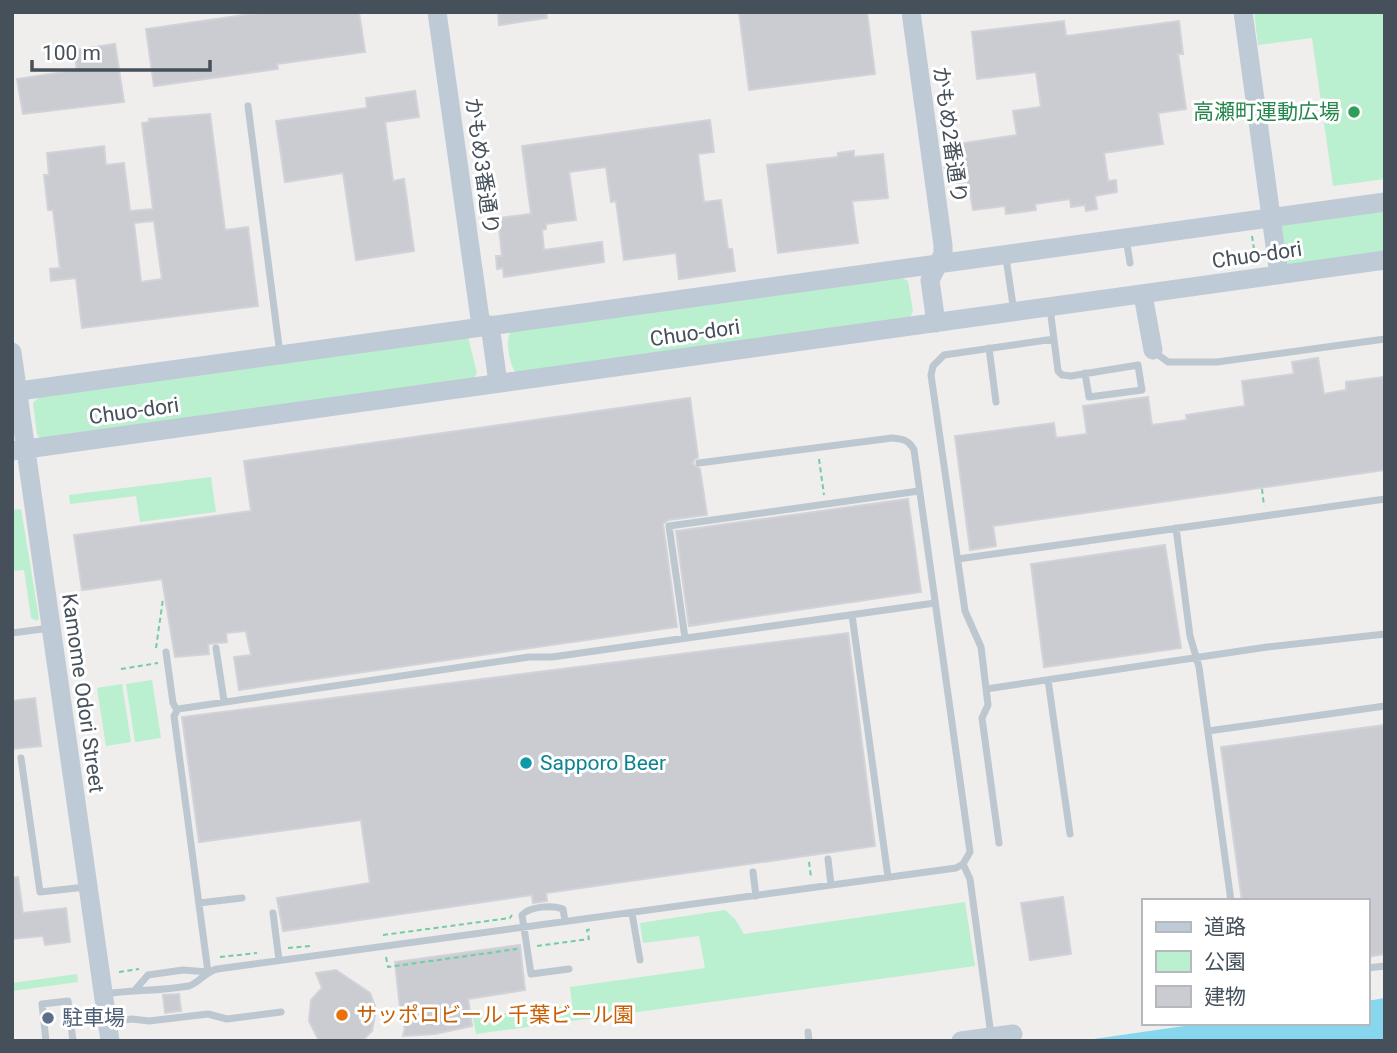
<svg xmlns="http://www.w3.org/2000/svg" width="1397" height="1053" font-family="Roboto,'Noto Sans JP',sans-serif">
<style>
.green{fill:#baefcf}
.water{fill:#86d6ed}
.building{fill:#caccd2;stroke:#d1d3d9;stroke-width:2;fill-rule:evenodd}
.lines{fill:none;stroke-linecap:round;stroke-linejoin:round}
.path{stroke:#72cda1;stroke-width:2;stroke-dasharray:5 3.5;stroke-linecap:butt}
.lane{stroke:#bdc7d0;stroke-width:7}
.secondary{stroke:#bfcad7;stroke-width:19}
.leisure-dot{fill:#2e9e5b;stroke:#fff;stroke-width:2.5}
.culture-dot{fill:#0f9aa8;stroke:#fff;stroke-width:2.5}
.food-dot{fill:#e8710a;stroke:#fff;stroke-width:2.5}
.service-dot{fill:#5c6f8a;stroke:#fff;stroke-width:2.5}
.labels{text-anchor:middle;stroke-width:6;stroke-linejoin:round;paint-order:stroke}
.leisure-label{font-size:21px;fill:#27864d;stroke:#fff;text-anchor:end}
.street-label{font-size:21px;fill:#45505b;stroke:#fff}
.culture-label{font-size:21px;fill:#0d838f;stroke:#fff;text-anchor:start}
.food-label{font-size:21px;fill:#c56008;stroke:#fff;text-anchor:start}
.service-label{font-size:21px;fill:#4e5e75;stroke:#fff;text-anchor:start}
</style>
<rect width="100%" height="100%" fill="#f0eded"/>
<path class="green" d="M1254,12h131v167l-52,7 -21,-148 -54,7z
M1385,209v44l-99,12 -5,-39 3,-2z
M902,278l6,3 5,30 -3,6 -394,56c-7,-9 -11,-33 -5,-43z
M468,337l9,36 -3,5 -434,60 -3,-4 -4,-31 6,-6z
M211,477l5,35 -76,10 -4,-26 -66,8 -1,-9z
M21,509l18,109 -2,3 -6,-3 -7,-48 -12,1v-61z
M152,680l9,58 -26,4 -9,-58z
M122,684l9,58 -25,4 -9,-58z
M965,902l10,64 -499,68 -3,-17 99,-12 -2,-18 135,-19 -6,-32 -56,7 -3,-20 85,-13 10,9 9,15z
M77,974l1,8 -66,9v-8z"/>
<path class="water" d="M1385,998v43h-305l125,-18h162v-22z"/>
<path class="building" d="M265,12h94l6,40 -88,12 1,5 -124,17 -8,-57z
M498,12h48l1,6 -48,7z
M739,12h128l8,62 -126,16z
M1064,21l2,15 113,-15 4,33h-5l8,55 -28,4 5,31 -59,9 4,28 8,-1 1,12 -22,4 2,13 -11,2 -1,-6 -14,2 -1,-8 -35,5 1,6 -30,4 -1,-8 -32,4 -4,-24 -11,2 -2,-12 -10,1 -2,-13 9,-1 -2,-18 66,-10 -4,-24 28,-4 -5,-35 -59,7 -5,-47z
M115,44l9,58 -101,12 -6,-35 60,-9 -3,-20z
M415,91l4,26 -34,5 8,59 11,-2 10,72 -58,9 -13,-87 -58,9 -9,-61 91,-13 -1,-10z
M210,114l15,116 23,-3 10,79 -176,22 -6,-50 -25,3 -1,-12 10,-1 -7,-58h-5l-4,-35h5l-2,-22 57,-7 2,19 18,-2 6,48 23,-2 -11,-86 7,-1v-3zM154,221l8,58 -21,3 -7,-59z
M710,120l4,32 -16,2 6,48 17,-2 7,49h4l3,22 -56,8 -3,-26 -52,7 -8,-59 -5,1 -5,-35 -37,5 7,48 -30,4v5l-4,1 2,20 58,-8 2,20 -100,15 -1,-9 -6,1 -1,-13h6l-4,-38 33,-4 -9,-68z
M854,151v6l29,-3 5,44 -36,3 6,42 -80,10 -11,-88 71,-8v-4z
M1318,358l6,36 22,-4v-8l39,-5v93l-392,56 3,20 -26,4 -15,-114 99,-13 2,15 31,-4 -4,-28 65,-9 4,28 35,-5 -1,-5 59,-9 -3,-25 52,-7 -2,-12z
M690,398l8,59 -4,3 -1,4 7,5 7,46 -39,5 -5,4 14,103 -438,63 -5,-33 17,-2 -5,-24 -20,2 1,9 -19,2 1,10 -34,3 -13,-78 -80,11 -8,-55 177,-24 -7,-50z
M908,499l13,93 -232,34 -13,-95z
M1165,545l16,103 -137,19 -13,-103z
M848,633l27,213 -329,47 1,8 -14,2 -1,-8 -249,36 -6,-33 93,-15 -9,-63 -162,22 -17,-125z
M35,698l6,48 -29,3v-48z
M1385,725v229l-18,3v-56h-125l-21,-154z
M18,877l5,36 43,-5 4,34 -25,3 -2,-9 -31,3v-61z
M1063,897l8,57 -41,6 -9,-57z
M520,945l5,45 -57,9 4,27 -37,8 -32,2 2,-8 -4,-10 -6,-56z
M336,970l34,23 6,16 -4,22 -10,10h-43l-10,-20 2,-21 11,-12 -6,-15z
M179,994l2,17 -16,2 -2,-18z"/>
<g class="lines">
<path class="path" d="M1252,236l4,26
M819,459l5,36
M1262,489l2,17
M156,648l7,-49
M121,669l37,-6
M809,862l2,15
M383,935l127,-17 2,-3
M537,946l52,-7 -2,-9 5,-1
M288,948l22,-2
M220,957l37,-4
M386,957l2,10 129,-18
M119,972l20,-3"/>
<path class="lane" d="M248,106l32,248
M1126,238l4,25
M1006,258l8,54
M1050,308l8,63 4,4 9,1 67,-11 4,25 -53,7 -4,-24
M989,348l7,54
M1153,351l15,11h49l168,-23
M1176,528l14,108 9,31 32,234
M958,559l427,-60
M852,615l36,262
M12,633l38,-5
M685,638l-16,-112 250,-35
M216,648l8,53
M166,652l7,51 4,7
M1048,680l22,154
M986,689l281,-42 118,-13
M1208,731l177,-25
M21,758l19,134 46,-5
M999,843l-17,-125 6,-13 -7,-58 -16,-36 -34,-236 2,-9 11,-11 110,-16
M828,859l3,26
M963,864l7,15 21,156
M753,872l3,24
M199,903l43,-5
M273,913l6,47
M632,913l8,47
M565,921l-2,-12c-10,-4 -33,-3 -41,6l9,59 38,-5
M1367,968l18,-2
M135,990l13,-15 35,-5 25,2 -34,-256 4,-7 351,-52h23l383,-54
M104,994c29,-4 56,-3 85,-8 11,-4 16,-14 28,-17l739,-101 7,-4 7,-12 -56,-402c-5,-10 -11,-11 -22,-12l-193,25
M108,1022l24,-3 17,2 59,-7 19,5 54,-7
M808,1032l1,9
M46,1041l-4,-37 26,-3 5,40"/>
<path class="secondary" d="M437,12l44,314
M911,12l32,233v9l-13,26 6,43
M1243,12l36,263
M1143,295l10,55
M490,325l8,58
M12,352l98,689
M12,392l1373,-190
M12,451l1373,-191
M961,1041l52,-7"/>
</g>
<circle class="leisure-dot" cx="1354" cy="112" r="7"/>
<circle class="culture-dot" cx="526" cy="763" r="7"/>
<circle class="food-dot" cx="342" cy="1015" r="7"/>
<circle class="service-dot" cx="48" cy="1018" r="7"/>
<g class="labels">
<g class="leisure-label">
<text x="1340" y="119">高瀬町運動広場</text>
</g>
<g class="street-label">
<text transform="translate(950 135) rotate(82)" y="7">かもめ2番通り</text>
<text transform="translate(482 166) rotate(82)" y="7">かもめ3番通り</text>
<text transform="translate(1257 255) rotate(-8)" y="7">Chuo-dori</text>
<text transform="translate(695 333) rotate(-8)" y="7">Chuo-dori</text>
<text transform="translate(134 411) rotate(-8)" y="7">Chuo-dori</text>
<text transform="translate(83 693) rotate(82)" y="7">Kamome Odori Street</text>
</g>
<g class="culture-label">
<text x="540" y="770">Sapporo Beer</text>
</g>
<g class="food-label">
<text x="356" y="1022">サッポロビール 千葉ビール園</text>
</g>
<g class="service-label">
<text x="62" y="1025">駐車場</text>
</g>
</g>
<rect width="1397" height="1053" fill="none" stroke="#45505b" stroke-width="28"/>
<rect x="1142" y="899" width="228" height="126" fill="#ffffff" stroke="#b5b9bd" stroke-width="2"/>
<rect x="1156" y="922" width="35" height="10" fill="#bfcad7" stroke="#b5b9bd" stroke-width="2"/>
<text x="1204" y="934" font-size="21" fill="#45505b">道路</text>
<rect x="1156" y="951" width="35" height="21" fill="#baefcf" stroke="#b5b9bd" stroke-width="2"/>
<text x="1204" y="969" font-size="21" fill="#45505b">公園</text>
<rect x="1156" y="986" width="35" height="21" fill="#caccd2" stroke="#b5b9bd" stroke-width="2"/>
<text x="1204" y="1004" font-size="21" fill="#45505b">建物</text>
<path d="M32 60v10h178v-10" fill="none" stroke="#45505b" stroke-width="3.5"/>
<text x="42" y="60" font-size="21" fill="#45505b" stroke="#ffffff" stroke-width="5" paint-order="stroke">100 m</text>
</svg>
